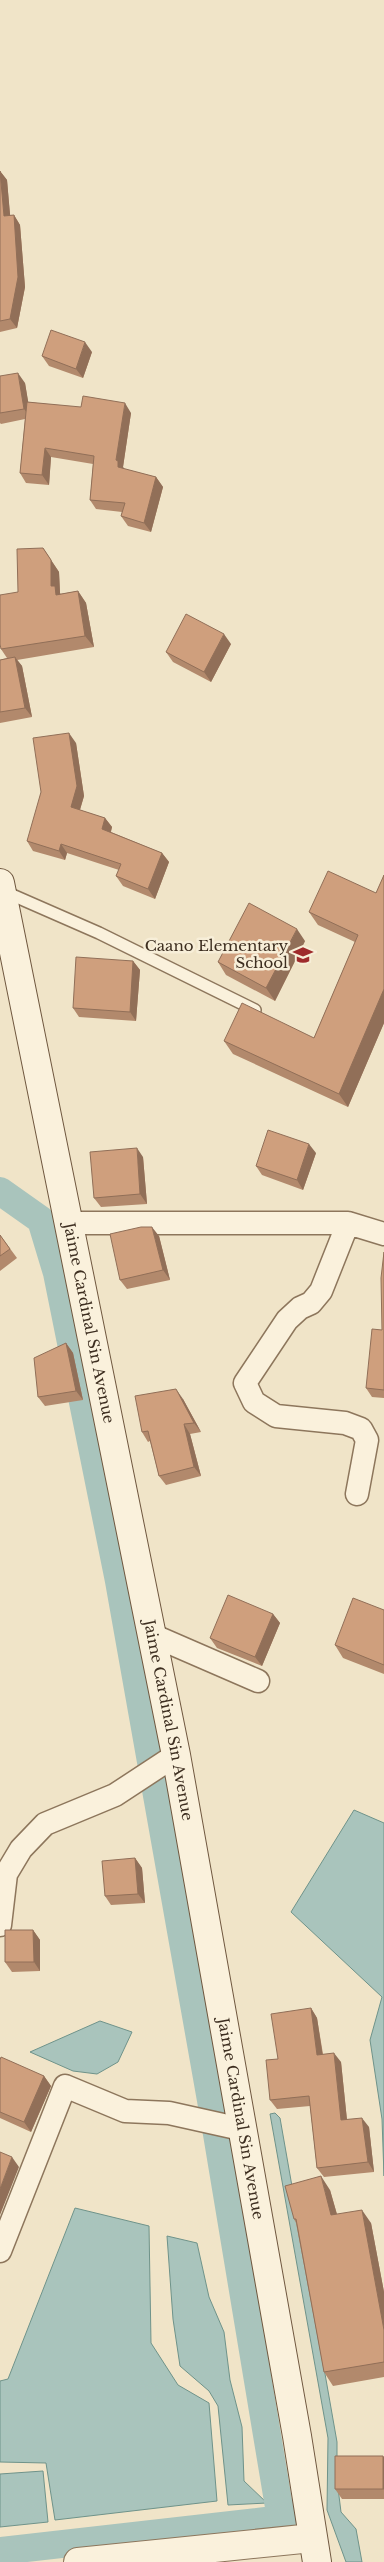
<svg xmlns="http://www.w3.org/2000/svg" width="384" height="2562" font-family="'Libre Baskerville',serif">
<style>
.water{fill:#a9c4bc;stroke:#6f938a}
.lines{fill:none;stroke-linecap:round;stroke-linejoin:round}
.canal{stroke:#a9c4bc;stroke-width:28}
.service-casing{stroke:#8d765c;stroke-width:14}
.minor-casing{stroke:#8d765c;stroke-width:25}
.tertiary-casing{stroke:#8d765c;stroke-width:30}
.secondary-casing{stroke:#6f573f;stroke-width:30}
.service{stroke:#faf1dc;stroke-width:11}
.minor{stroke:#faf1dc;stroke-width:22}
.tertiary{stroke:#faf1dc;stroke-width:28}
.secondary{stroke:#faf1dc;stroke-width:28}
.wall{fill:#b2896c}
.shaded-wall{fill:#916f58}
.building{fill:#cf9f7d;stroke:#916f58}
.labels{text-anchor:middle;stroke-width:5;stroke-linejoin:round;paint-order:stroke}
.poi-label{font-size:15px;fill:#3d2e20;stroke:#f7eed8;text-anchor:end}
.street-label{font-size:15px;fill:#3d2e20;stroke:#f7eed8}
</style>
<rect width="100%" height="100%" fill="#f0e4c8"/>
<path class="water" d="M354,1810l30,13v353l-2,-57 -12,-79 12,-43 -91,-85z
M100,2021l32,11 -14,30 -21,12 -24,-3 -43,-19z
M275,2113l5,5 57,324v38l4,32 15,17 6,33h-16l-19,-52 1,-72 -58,-324z
M75,2208l74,18 2,117 27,42 31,18 8,98 -162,19 -9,-57 -46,-1v-81l8,-2z
M167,2236l30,7 12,54 15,35 6,48 12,47 2,54 23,22 -39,2 -10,-99 -9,-15 -29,-25 -7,-47z
M43,2471l5,51 -48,5v-53z"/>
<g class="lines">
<path class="canal" d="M0,1191l41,29 16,53 62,308 98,553 63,379
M0,2551l274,-31 6,-7 10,-1"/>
<defs>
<path id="service" d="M3,891l96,42 156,77"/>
<path id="minor" d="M69,1223h279l36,11
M348,1223l-27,68 -10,12 -11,5 -13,12 -42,63 9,19 22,14 69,7 16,6 6,11 -10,54
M152,1635l106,46
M0,1925l6,-51 15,-25 24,-25 70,-29 61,-40
M0,2251l65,-165 60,25 44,2 72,16"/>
<path id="tertiary" d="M78,2562l234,-24"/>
<g id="secondary">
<path id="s1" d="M0,883l176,872 121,681 20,126"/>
</g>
</defs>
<use href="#service" class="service-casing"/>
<use href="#minor" class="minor-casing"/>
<use href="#tertiary" class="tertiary-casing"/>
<use href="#secondary" class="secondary-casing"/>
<use href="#service" class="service"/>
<use href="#minor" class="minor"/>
<use href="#tertiary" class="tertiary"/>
<use href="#secondary" class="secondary"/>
</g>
<path class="wall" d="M0,171l7,9 3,36 4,-1 6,10 5,62 -8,41 -17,4z
M92,352l-9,26 -34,-12 -7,-10z
M0,376l25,7 3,19 103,11 -8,54 1,2 32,8 7,10 -12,45 -23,-6 -7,-10 1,-4 -26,-3 -6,-9 3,-36 -42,-7 -2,28 -23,-2 -6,-10 5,-54 -24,5 -1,-1z
M43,548l16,24 1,21v1l18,-3 8,12 8,44 -77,13 5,6 10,51 -32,6v-63l7,-2 -6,-9 17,-57z
M231,644l-20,38 -38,-20 -7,-10z
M76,743l8,53 -4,14 25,8 7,9 -1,5 51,21 7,9 -14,37 -32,-13 -7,-10 3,-6 -52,-17 -2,7 -32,-9 -6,-10z
M384,875v148l-36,84 -115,-53 -9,-13 90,-3 41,-96 -37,-17 -9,-13 67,-19z
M305,941l-30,60 -49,-26 -8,-13z
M133,961l7,9 -4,51 -57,-4 -6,-9z
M316,1153l-13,37 -41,-15 -6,-9z
M143,1157l4,47 -46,3 -7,-9z
M0,1235l17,23 -17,13z
M159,1236l11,44 -43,9 -7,-9z
M384,1252v146l-12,-1 -6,-9 16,-58z
M66,1343l7,10 10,47 -38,6 -7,-9z
M183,1399l18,33 -11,2 11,42 -35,9 -7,-9 -9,-35 -2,1 -6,-10z
M384,1610v64l-41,-16 -8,-13z
M273,1614l7,9 -18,43 -45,-18 -7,-10z
M135,1858l7,10 3,35 -34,2 -6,-9z
M33,1930l7,10v31l-28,1 -7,-10z
M311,2008l6,10 6,36 18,8 6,58 22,7 5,45 -50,5 -7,-9 -7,-62 -33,3 -7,-9 8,-41z
M0,2060l44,16 7,10 -20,46 -31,-14z
M330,2190l7,24 34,9 13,69v85l-51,9 -9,-14 -28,-149 -2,-4z
M384,2457v42h-42l-7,-10z"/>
<path class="shaded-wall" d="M0,171l7,9 4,45 -7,-9z
M14,215l6,10 5,62 -8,41 -7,-9z
M85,342l7,10 -9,26 -7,-9z
M18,373l7,10 6,35 -7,-9z
M125,403l6,10 -8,54 2,3 -7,-3 -2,-7z
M45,448l6,9 -2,28 -7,-10z
M156,477l7,10 -12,45 -7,-9z
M43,548l16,24 1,21 3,5 -7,-3 -5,-9z
M78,591l8,12 8,44 -9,-11z
M224,634l7,10 -20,38 -7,-10z
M15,657l7,9 10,51 -7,-9z
M69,733l7,10 8,53 -6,20 -7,-9z
M105,818l7,9 -3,11 -7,-9z
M61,844l6,9 -2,7 -6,-9z
M162,853l7,9 -14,37 -7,-10z
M297,929l8,12 -30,60 -9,-13z
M133,961l7,9 -4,51 -6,-9z
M384,989v34l-36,84 -9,-13z
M309,1144l7,9 -13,37 -6,-10z
M137,1148l6,9 4,47 -7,-10z
M152,1227l7,9 11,44 -7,-10z
M66,1343l7,10 10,47 -7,-9z
M176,1389l7,10 18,33 -7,-9z
M184,1424l6,10 11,42 -7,-9z
M273,1614l7,9 -18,43 -7,-9z
M135,1858l7,10 3,35 -7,-9z
M33,1930l7,10v31l-6,-9z
M311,2008l6,10 7,46 -7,-9z
M334,2053l7,9 7,68 -7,-10z
M44,2076l7,10 -20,46 -7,-10z
M362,2118l7,9 5,45 -6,-10z
M12,2157l7,10 -19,48v-26z
M321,2176l9,14 11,39 -10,-14z
M362,2210l9,13 13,69v38z
M383,2456l1,1v33l-1,-1z"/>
<path class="building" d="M0,171l4,45 10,-1 4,62 -8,42 -10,2z
M51,330l34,12 -9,27 -34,-13z
M18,373l6,36 -24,4v-37z
M83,396l42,7 -9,57 2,1v6l38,10 -12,46 -23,-7 4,-13 -35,-3 4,-44 -49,-8 -3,27 -22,-2 7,-71 54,5z
M43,548l8,12v26h4l1,9 22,-4 7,45 -84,13 -1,-5v-49l18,-3 -1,-43z
M186,614l38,20 -20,38 -38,-20z
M15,657l10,51 -25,4v-52z
M69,733l8,53 -6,21 34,11 -3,11 60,24 -14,36 -32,-13 5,-12 -60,-20 -2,7 -32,-10 14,-49 -8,-54z
M328,871l48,22 8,-18v114l-45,105 -115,-53 18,-38 72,35 44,-103 -49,-23z
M249,903l48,26 -31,59 -48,-26z
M76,957l57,4 -3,51 -57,-4z
M268,1130l41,14 -12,36 -41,-14z
M137,1148l3,46 -46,4 -4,-46z
M141,1227h11l11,43 -43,10 -10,-46z
M0,1235l10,14 -10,7z
M384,1252v138l-18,-2 6,-59 10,1 -1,-52z
M66,1343l10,48 -38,6 -4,-39z
M176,1389l18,34 -10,1 10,43 -35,9 -11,-45 -6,1 -7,-36z
M228,1595l45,19 -18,43 -45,-19z
M353,1598l31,12v55l-49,-20z
M135,1858l3,36 -33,2 -3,-35z
M5,1930h28l1,32h-29z
M311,2008l6,47 17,-2 7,67 21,-2 6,44 -51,6 -8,-72 -39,4 -4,-40 12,-1 -7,-45z
M1,2057l43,19 -20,46 -24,-10v-52z
M0,2152l12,5 -12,32z
M321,2176l10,39 31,-5 22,120v32l-60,10 -28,-153h-2l-9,-33z
M335,2456h48v33h-48z"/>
<defs>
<symbol id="school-bare" viewBox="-9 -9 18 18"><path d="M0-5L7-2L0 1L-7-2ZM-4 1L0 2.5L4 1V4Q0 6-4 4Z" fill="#9e2a2b" stroke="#f7eed8" stroke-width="2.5" paint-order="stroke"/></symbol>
</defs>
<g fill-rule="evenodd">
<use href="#school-bare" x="289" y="941" width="28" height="28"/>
</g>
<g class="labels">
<g class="poi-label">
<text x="288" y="951">Caano Elementary<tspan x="288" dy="17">School</tspan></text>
</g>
<g class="street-label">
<text dy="5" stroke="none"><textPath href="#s1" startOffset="449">Jaime Cardinal Sin Avenue</textPath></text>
<text dy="5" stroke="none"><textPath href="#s1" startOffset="854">Jaime Cardinal Sin Avenue</textPath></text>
<text dy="5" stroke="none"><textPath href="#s1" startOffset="1259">Jaime Cardinal Sin Avenue</textPath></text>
</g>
</g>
</svg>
